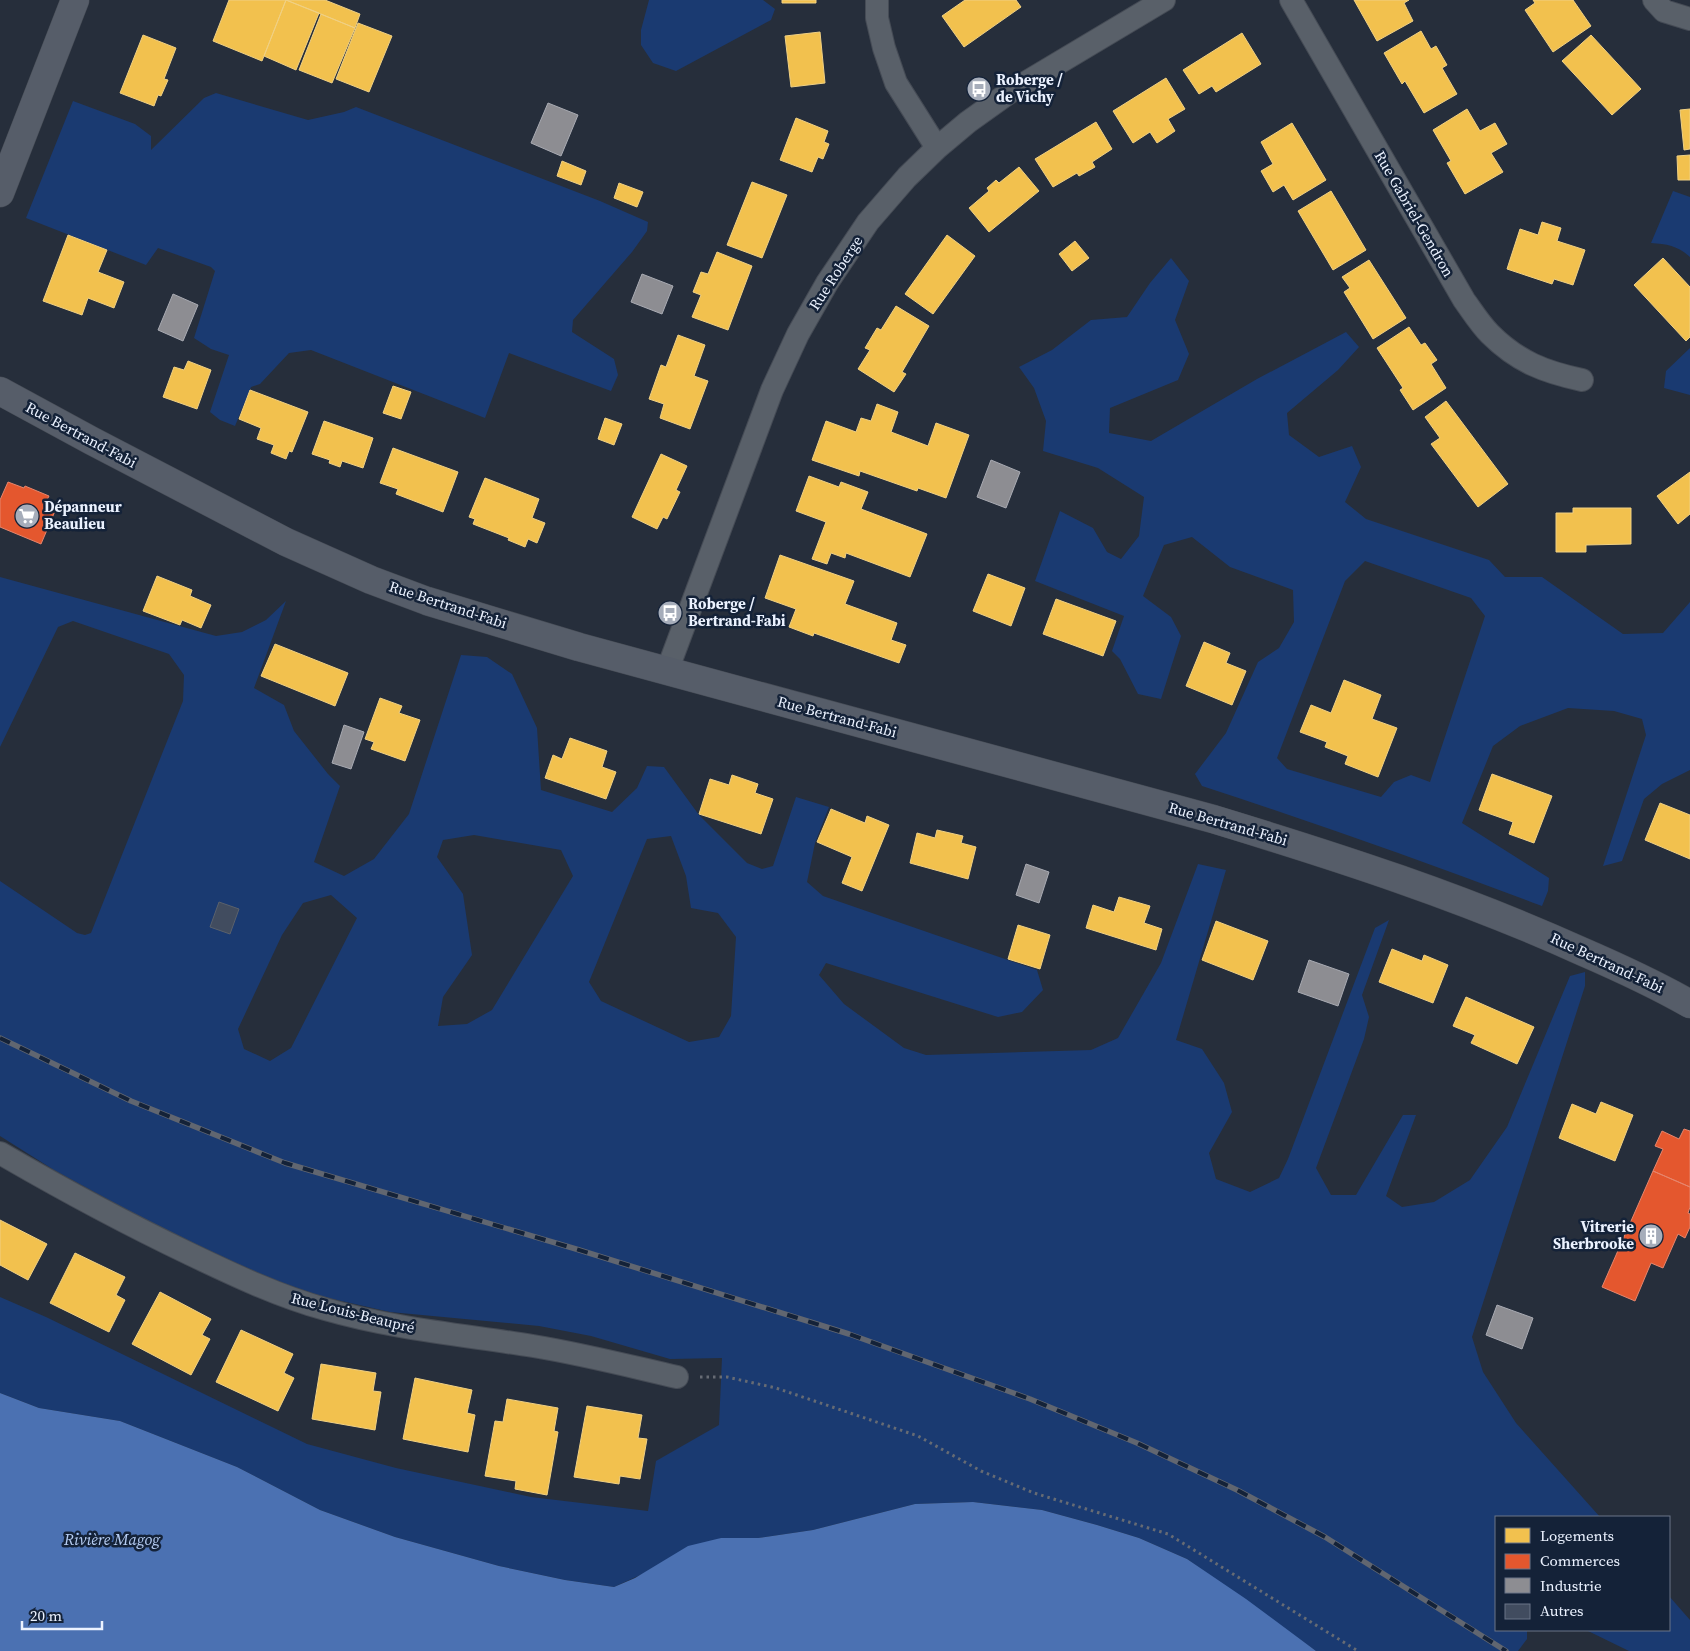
<svg xmlns="http://www.w3.org/2000/svg" width="1690" height="1651" font-family="'Source Serif 4',serif">
<style>
.green{fill:#1a3a71;fill-rule:evenodd}
.water{fill:#4b71b2}
.homes{fill:#f2c14e;stroke:#f0d083}
.shops{fill:#e4572e;stroke:#e6866d}
.industry{fill:#8d8d92;stroke:#a9abb3}
.building{fill:#414c5f;stroke:#5a616c}
.lines{fill:none;stroke-linecap:round;stroke-linejoin:round}
.street-casing{stroke:#454b55;stroke-width:24}
.secondary-casing{stroke:#454b55;stroke-width:29}
.path{stroke:#666b74;stroke-width:3;stroke-dasharray:2.5 4;stroke-linecap:butt}
.street{stroke:#596069;stroke-width:22}
.secondary{stroke:#565d69;stroke-width:28}
.rail-casing{stroke:#616670;stroke-width:5.5}
.rail{stroke:#142238;stroke-width:4;stroke-dasharray:11;stroke-linecap:butt}
.labels{text-anchor:middle;stroke-width:5;stroke-linejoin:round;paint-order:stroke}
.poi-label{font-size:15px;font-weight:bold;fill:#ebf2ff;stroke:#142238;text-anchor:start}
.street-label{font-size:15px;fill:#ebf2ff;stroke:#142238}
.water-label{font-size:16px;font-style:italic;fill:#b6cdf3;stroke:#142238}
</style>
<rect width="100%" height="100%" fill="#262e3b"/>
<path class="green" d="M649,0h114l12,9 -4,11 -95,51 -23,-8 -12,-18v-15z
M216,93l92,27 36,-8 12,-5 244,94 48,21 -1,9 -15,21 -59,68 -1,12 42,27 4,16 -7,16 -102,-38 -24,65 -174,-68 -22,3 -29,31 -9,3 -16,39 -15,-6 -10,-8 19,-57 -18,-6 -17,-11 21,-67 -4,-4 -53,-19 -12,17 -120,-47 47,-117 62,23 16,12v14l53,-52z
M1673,191l17,6v60c-12,-11 -23,-13 -39,-14z
M1171,258l18,23 -14,39 14,34 -11,26 -68,28 -1,25 42,8 106,-62 89,-47 13,15 -21,23 -51,43 2,22 30,22 33,-11 9,21 -16,35 21,17 123,41 16,17h37l81,57 40,-1 27,-31v168l-28,14 -18,15 -22,62 -19,5 43,-131 -4,-16 -28,-8 -46,-3 -48,18 -27,20 -31,77 87,55 -1,13 -6,15c-113,-43 -226,-83 -340,-120l-7,-12 31,-41 32,-71 21,-14 15,-26 -1,-32 -63,-23 -38,-30 -28,8 -21,51 28,21 10,19 -20,63 -23,-5 -18,-35 -8,-8 12,-35 -89,-35 25,-70 33,17 14,24 14,7 18,-23 5,-39 -46,-29 -55,-17 3,-30 -12,-33 -15,-21 33,-17 39,-30 36,-3 23,-34zM1365,561l106,37 14,18 -55,166 -19,-7 -17,7 -13,15 -94,-28 -10,-11 68,-177z
M1690,348v47l-26,-7 2,-17z
M0,577l216,59 26,-4 24,-12 20,-19 -32,87 30,17 10,26 34,43 12,12 -26,76 30,14 30,-17 35,-45 52,-159 26,2 25,17 25,54 4,62 71,22 25,-24 10,-22 17,1 35,48 48,48 15,6 11,-3 23,-69 33,10 -14,36 -8,39 16,14 214,74 6,20 -21,22 -24,5 -172,-54 -7,12 25,29 60,44 22,7 165,-5 27,-12 43,-75 37,-99 28,6 -50,170 26,9 22,34 8,29 -23,41 7,26 34,13 29,-14 9,-19 87,-231 14,-8 -27,75 7,22 -5,22 -48,129 15,27h25l47,-80h13l-30,81 16,11 32,-5 36,-22 37,-53 63,-151 15,-4v14l-113,351 11,35 33,51 84,94h-104v113h31v9l-9,12h-202l-129,-92 -48,-21 -42,-13 -55,-15 -69,-8 -58,2 -102,26 -55,8h-37l-107,49 -49,-7 -66,-14 -104,-29 -75,-27 -83,-43 -117,-46 -81,-13 -39,-15v-96l46,20 261,127 89,24 135,29 117,14 8,-50 63,-36 3,-67 -52,1 -79,-23 -52,-10 -149,-14 -75,-17 -76,-27 -99,-51 -86,-47 -54,-34v-255l77,52 8,2 6,-2 92,-232 1,-26 -15,-21 -96,-33 -15,6 -58,120zM474,835l87,15 12,26 -81,134 -25,14 -29,2 5,-29 29,-42 -9,-61 -26,-37 6,-17zM671,836l15,40 5,32 27,5 18,24 -5,79 -12,21 -30,5 -88,-41 -12,-19 58,-143zM331,895l26,23 -66,130 -21,13 -26,-12 -6,-20 44,-94 21,-32z
M1669,1596l21,24v31h-61l-43,-21h83z"/>
<path class="water" d="M0,1393l39,15 81,13 117,46 83,43 75,27 104,29 66,14 49,7 21,-9 53,-32 33,-8h37l55,-8 102,-26 58,-2 69,8 55,15 42,13 48,21 59,40 70,52h-1316z"/>
<path class="homes" d="M229,0h57l-24,61 -49,-20z
M286,0l33,13 -23,57 -32,-14z
M286,0h39l35,14 -5,14z
M782,0h34v3h-34z
M965,0h51l5,7 -57,40 -22,-31z
M1354,0h55l-5,3 9,18 -36,20z
M1533,0h40l18,26 -38,26 -28,-42 10,-7z
M321,14l34,14 -23,55 -33,-13z
M358,23l34,13 -23,56 -33,-13z
M1421,31l10,18 5,-3 11,19 -5,3 15,26 -33,19 -19,-32 -3,3 -18,-31z
M820,32l5,51 -34,4 -6,-51z
M1242,33l19,31 -45,28 -4,-6 -13,8 -16,-24z
M143,35l33,13 -12,31 4,1 -7,16 -3,-1 -4,11 -34,-13z
M1591,35l50,54 -29,26 -50,-54z
M1166,78l19,31 -17,10 7,12 -18,12 -7,-11 -17,11 -20,-32z
M1467,109l13,22 15,-8 12,21 -16,9 12,19 -38,22 -18,-31 4,-2 -18,-31z
M1690,109v40l-6,1 -4,-40z
M796,118l32,13 -4,11 5,2 -6,15 -5,-2 -6,15 -32,-12z
M1096,122l16,27 -20,13 3,5 -16,9 -2,-3 -24,14 -18,-28z
M1292,123l34,57 -33,20 -9,-15 -11,7 -12,-21 12,-7 -12,-22z
M1690,155v25h-12l-1,-24z
M562,161l24,10 -5,14 -24,-9z
M1019,167l20,24 -50,41 -20,-24 20,-17 -2,-3 9,-8 3,3z
M752,182l35,13 -25,63 -35,-13z
M619,183l24,9 -6,15 -23,-9z
M1331,191l35,59 -33,20 -35,-59z
M1542,222l19,6 -4,13 28,9 -12,35 -19,-6 -2,5 -45,-15 13,-40 18,6z
M68,235l39,15 -9,22 26,10 -10,26 -26,-10 -6,17 -39,-14z
M947,235l28,21 -42,58 -28,-20z
M1075,241l14,17 -17,13 -13,-17z
M717,252l35,14 -24,64 -36,-13 9,-22 -8,-3 8,-20 7,2z
M1663,258l27,29v50l-4,4 -52,-56z
M1369,260l37,58 -33,21 -29,-47 6,-4 -8,-11z
M896,306l33,20 -27,46 4,2 -12,18 -36,-23 12,-19 -5,-2 12,-20 4,2z
M1409,327l12,18 4,-2 12,17 -6,4 15,24 -33,22 -13,-20 3,-2 -26,-40z
M678,335l27,10 -11,31 14,5 -18,48 -30,-11 4,-14 -15,-5 12,-34 5,2z
M188,361l23,9 -14,39 -34,-12 11,-30 10,3z
M393,386l18,6 -10,27 -18,-6z
M250,390l58,22 -16,40 -3,-1 -3,8 -15,-6 3,-8 -17,-6 4,-11 -22,-9z
M1446,401l62,83 -30,23 -47,-63 9,-6 -15,-21z
M877,404l21,8 -7,20 37,14 8,-23 33,12 -23,63 -28,-10 -1,3 -57,-20 -1,5 -47,-16 14,-39 30,11 5,-14 10,3z
M605,418l17,6 -8,21 -16,-6z
M324,421l49,17 -10,30 -21,-7 -2,6 -11,-4 1,-3 -18,-6z
M393,448l65,24 -15,40 -47,-18 2,-5 -18,-6z
M661,454l26,12 -11,24 4,2 -13,27 -4,-2 -6,12 -25,-12z
M1690,472v42l-12,10 -21,-28z
M809,476l30,11 2,-5 27,10 -7,17 66,25 -17,43 -64,-24 -1,5 -14,-5 -4,11 -15,-5 14,-37 -30,-11z
M485,478l54,21 -7,19 13,5 -8,20 -9,-4 -3,8 -17,-7 1,-2 -36,-14 2,-5 -6,-2z
M1573,508h58v36l-45,1v7h-30v-39h17z
M780,555l74,26 -9,23 52,19 -6,17 15,5 -7,18 -85,-30 -1,3 -24,-9 7,-18 -31,-11z
M988,574l37,14 -14,38 -38,-15z
M157,576l35,14 -2,6 21,9 -10,23 -19,-8 -2,5 -37,-14z
M1056,599l60,22 -13,35 -60,-22z
M1204,642l26,11 -4,10 20,8 -14,34 -46,-19z
M275,644l73,29 -13,33 -74,-30z
M1344,680l37,15 -9,24 25,9 -19,49 -33,-13 3,-8 -23,-9 2,-5 -27,-10 11,-27 20,8z
M380,698l22,8 -3,7 21,7 -15,41 -34,-12 3,-7 -9,-3z
M570,738l37,13 -5,16 14,5 -10,27 -61,-21 8,-23 9,4z
M1492,774l60,22 -18,47 -25,-9 4,-12 -34,-12z
M732,775l26,9 -3,9 18,6 -12,35 -62,-20 11,-35 19,6z
M1660,803l30,12v44l-45,-19z
M831,809l34,14 2,-7 22,9 -27,66 -20,-8 10,-26 -35,-15z
M937,830l26,6 -2,7 15,4 -8,32 -58,-16 7,-30 18,5z
M1119,897l31,9 -6,17 18,6 -6,21 -70,-22 7,-23 21,7z
M1216,921l52,20 -15,39 -51,-20z
M1018,925l32,10 -10,34 -32,-10z
M1392,949l30,12 2,-6 24,10 -15,38 -54,-21z
M1466,997l68,30 -17,37 -46,-21 4,-8 -22,-9z
M1601,1102l32,13 -18,46 -56,-23 13,-34 24,10z
M0,1220l47,24 -19,36 -28,-15z
M75,1253l50,24 -9,18 9,5 -16,32 -59,-29z
M160,1292l51,27 -9,16 8,4 -19,36 -59,-31z
M241,1330l52,24 -9,19 10,5 -16,33 -62,-29z
M321,1364l55,9 -3,18 8,1 -6,38 -63,-11z
M415,1378l57,12 -5,23 8,2 -7,37 -65,-13z
M507,1399l51,9 -4,23 4,1 -11,63 -32,-6 1,-8 -31,-5 10,-55 8,1z
M587,1406l55,9 -4,23 9,1 -7,40 -20,-3 -1,8 -45,-7z"/>
<path class="shops" d="M8,482l16,6 1,-2 24,10 -2,4 11,4 -17,40 -41,-17v-27z
M1684,1129l6,2v56l-37,-16 10,-22 -8,-3 7,-15 17,8z
M1653,1171l37,16v20l-2,6 2,1v13l-5,11 -7,-4 -15,34 -12,-5 -16,38 -33,-14z"/>
<path class="industry" d="M548,103l30,12 -17,41 -30,-13z
M642,274l31,12 -11,28 -31,-12z
M173,294l25,11 -15,36 -25,-11z
M991,460l29,12 -14,36 -29,-11z
M344,725l20,7 -13,37 -19,-6z
M1026,864l23,8 -10,31 -23,-8z
M1309,960l40,14 -11,32 -40,-14z
M1497,1305l36,13 -11,31 -36,-14z"/>
<path class="building" d="M219,902l20,7 -9,25 -20,-7z"/>
<g class="lines">
<defs>
<path id="street" d="M877,0v18l7,30 12,35 41,65
M1291,0l173,300c8,11 16,24 26,34 28,28 55,38 92,46
M1654,0l10,11 26,8
M667,671l105,-281 26,-56 29,-51 41,-61 39,-45 30,-29 31,-26 42,-30 154,-92
M0,1153c62,36 125,70 190,101 44,21 88,42 135,55 69,20 139,26 208,37 49,8 96,20 144,31"/>
<path id="secondary" d="M0,193l75,-193
M0,391l92,50 194,101 85,38 56,21 152,46 634,172c125,38 249,78 368,132 37,16 74,33 109,53"/>
</defs>
<use href="#street" class="street-casing"/>
<use href="#secondary" class="secondary-casing"/>
<path class="path" d="M700,1377h27l49,11 142,48 63,35 53,22 134,41 190,117"/>
<use href="#street" class="street"/>
<use href="#secondary" class="secondary"/>
<defs>
<path id="rail" d="M0,1038l131,63 154,62 291,86 273,85 181,65 107,44 100,47 88,47 181,114"/>
</defs>
<use href="#rail" class="rail-casing"/>
<use href="#rail" class="rail"/>
</g>
<defs>
<symbol id="bus-disc" viewBox="-11 -11 22 22"><circle r="9.5" fill="#a6adba" stroke="#142238"/><path d="M-5-6H5V4H4V6H2V4H-2V6H-4V4H-5ZM-3.5-4V0h7V-4ZM-3.5 1.2v1.5H-2V1.2ZM2 1.2v1.5H3.5V1.2Z" fill="#fff"/></symbol>
<symbol id="supermarket-disc" viewBox="-11 -11 22 22"><circle r="9.5" fill="#a6adba" stroke="#142238"/><path d="M-6-5.5h2.5l.6 2H6L4.5 2H-2.5L-4.4-4H-6ZM-1.5 3.2a1.3 1.3 0 1 0 .1 0ZM3 3.2a1.3 1.3 0 1 0 .1 0Z" fill="#fff"/></symbol>
<symbol id="building-disc" viewBox="-11 -11 22 22"><circle r="9.5" fill="#a6adba" stroke="#142238"/><path d="M-4-6H4V6H1V3H-1V6H-4ZM-2.5-4.3h1.7v1.8h-1.7ZM.8-4.3h1.7v1.8H.8ZM-2.5-1h1.7V.8h-1.7ZM.8-1h1.7V.8H.8Z" fill="#fff"/></symbol>
</defs>
<g fill-rule="evenodd">
<use href="#bus-disc" x="965" y="75" width="28" height="28"/>
<use href="#supermarket-disc" x="13" y="502" width="28" height="28"/>
<use href="#bus-disc" x="656" y="599" width="28" height="28"/>
<use href="#building-disc" x="1637" y="1222" width="28" height="28"/>
</g>
<g class="labels">
<g class="poi-label">
<text x="996" y="85">Roberge /<tspan x="996" dy="17">de Vichy</tspan></text>
<text x="44" y="512">Dépanneur<tspan x="44" dy="17">Beaulieu</tspan></text>
<text x="688" y="609">Roberge /<tspan x="688" dy="17">Bertrand-Fabi</tspan></text>
<text x="1634" y="1232" text-anchor="end">Vitrerie<tspan x="1634" dy="17">Sherbrooke</tspan></text>
</g>
<g class="street-label">
<text transform="translate(1414 214) rotate(60)" y="5">Rue Gabriel-Gendron</text>
<text transform="translate(836 273) rotate(-57)" y="5">Rue Roberge</text>
<text transform="translate(81 435) rotate(28)" y="5">Rue Bertrand-Fabi</text>
<text transform="translate(448 605) rotate(18)" y="5">Rue Bertrand-Fabi</text>
<text transform="translate(837 717) rotate(15)" y="5">Rue Bertrand-Fabi</text>
<text transform="translate(1228 824) rotate(16)" y="5">Rue Bertrand-Fabi</text>
<text transform="translate(1607 963) rotate(25)" y="5">Rue Bertrand-Fabi</text>
<text transform="translate(353 1313) rotate(14)" y="5">Rue Louis-Beaupré</text>
</g>
<g class="water-label">
<text x="112" y="1545">Rivière Magog</text>
</g>
</g>
<rect x="1495" y="1516" width="175" height="115" fill="#142238" stroke="#6a7588"/>
<rect x="1505" y="1528" width="25" height="15" fill="#f2c14e" stroke="#6a7588"/>
<text x="1540" y="1541" font-size="15" fill="#ebf2ff">Logements</text>
<rect x="1505" y="1554" width="25" height="15" fill="#e4572e" stroke="#6a7588"/>
<text x="1540" y="1566" font-size="15" fill="#ebf2ff">Commerces</text>
<rect x="1505" y="1578" width="25" height="15" fill="#8d8d92" stroke="#6a7588"/>
<text x="1540" y="1591" font-size="15" fill="#ebf2ff">Industrie</text>
<rect x="1505" y="1604" width="25" height="15" fill="#414c5f" stroke="#6a7588"/>
<text x="1540" y="1616" font-size="15" fill="#ebf2ff">Autres</text>
<path d="M22 1621v8h80v-8" fill="none" stroke="#ebf2ff" stroke-width="2.5"/>
<text x="30" y="1621" font-size="15" fill="#ebf2ff" stroke="#142238" stroke-width="4" paint-order="stroke">20 m</text>
</svg>
